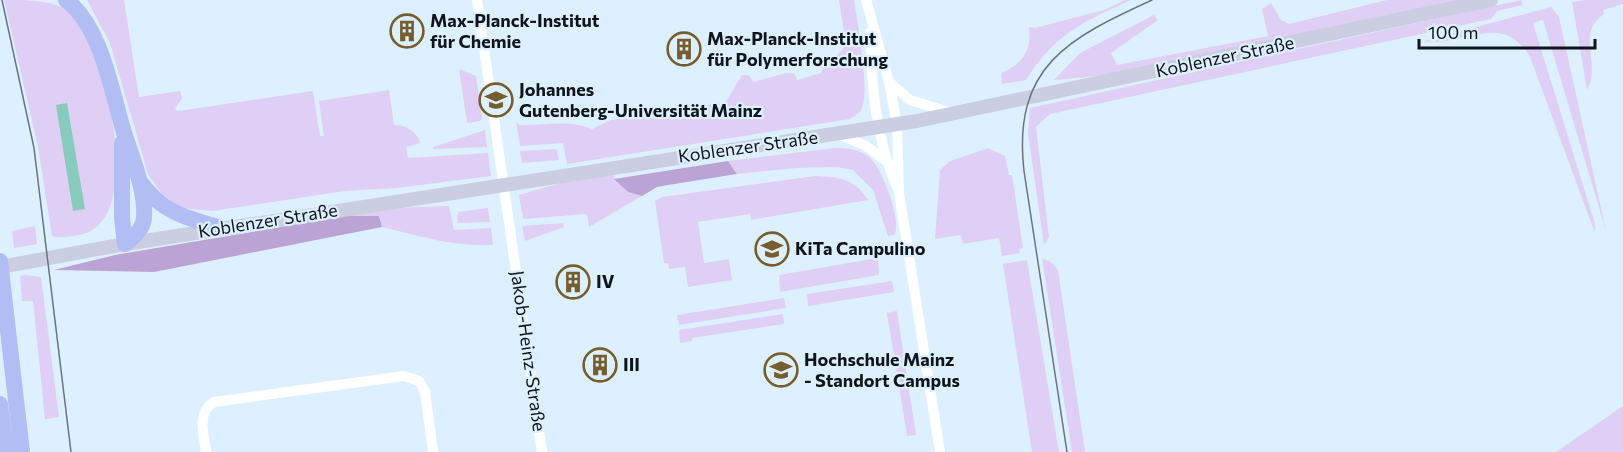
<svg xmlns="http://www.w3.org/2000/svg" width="1623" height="452" font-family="Commissioner,sans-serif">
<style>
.green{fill:#e0cff4}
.forest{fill:#bba4d5}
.water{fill:#86cbbb}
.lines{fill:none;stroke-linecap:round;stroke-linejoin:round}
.minor{stroke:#fff;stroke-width:10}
.secondary{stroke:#cacee0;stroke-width:14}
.trunk{stroke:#b2bef3;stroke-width:16}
.tram{stroke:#69747e;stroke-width:1.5}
.labels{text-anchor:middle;stroke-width:4.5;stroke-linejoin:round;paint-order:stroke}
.poi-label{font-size:18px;font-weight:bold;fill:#0e1419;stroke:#ddf0ff;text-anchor:start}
.street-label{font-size:18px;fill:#0e1419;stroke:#ddf0ff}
</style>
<rect width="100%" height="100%" fill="#ddf0ff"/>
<path class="green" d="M4,0c20,0 42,0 58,7 44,29 88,217 17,228 -9,1 -18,4 -27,1l-14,-89z
M87,0h37l15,97 41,-6 2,7 -7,11 3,2 135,-20 7,45h4l-5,-35 70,-11 5,35c12,0 23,6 26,18l-14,4 2,11 80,-5 3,23 -94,12 -52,3 -133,20 -30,-3 -20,-14 -14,-20 -38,-131z
M839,0h15c3,20 17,95 7,110 -2,4 -7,6 -11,9l-283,45 -4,-21 -43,3 -4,-25 3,4c27,1 47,-6 73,4l19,-9 111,-17 5,-3 15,-25h7l4,7 33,-9 9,1 2,6 24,-7c7,-15 18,-16 25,-29z
M1125,0h6c-48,22 -76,34 -105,80l-24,4 -1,-11c21,-8 31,-23 28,-46l6,1 69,-18z
M1387,0h75l-344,74 -64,6 26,-27 74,-38 4,5 -47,33 6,12 151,-29 -6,-27 9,-6 10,17 8,4z
M1521,0l2,5 -26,6 -6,8 -441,95 -14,13 13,110 -5,8 -16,-112 2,-25z
M1586,0h37v4l-20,6 1,4c-29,19 -2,50 -17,76l-15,-88z
M1551,7l8,10 47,214 -63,-211 -10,3 62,201v9l-65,-176c-28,-48 -67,-9 -106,-16z
M459,69l17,7 6,42 -2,3 -13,2z
M485,130l2,17 -54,2v-2z
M835,148c13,0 25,1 35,10 12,10 33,65 24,77l-6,1 -15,-46 -20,-20 -16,-3 -40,1 -60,6 -9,-13z
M988,148l17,8 4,19h3l11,73 -4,1 1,4 -18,3 -3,-18 -36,6 -2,-9 -26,4 5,-69 10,-9z
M557,149l2,11 -37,3 -2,-12z
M612,175l16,17 14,4 -53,31 -2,-13 -64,5 -4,-24 52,-15z
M815,176c24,1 39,2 53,24l-117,20 -1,-6 -52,8 6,41 25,-4 3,21 -44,7 -3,-20 -16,2 -1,-6h-4l-9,-62 7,-4z
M449,206l5,24 37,-2 2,17c-39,2 -73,-9 -111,-18l-3,-11h-33l51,-8z
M488,208l2,14 -33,1 1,-11z
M563,223l1,4 -39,14 -3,-15z
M35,226l2,18 -23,4 -2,-17z
M878,258l1,17 -99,17 -1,-17z
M1042,258l10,5 6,7 27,182h-13z
M1027,260l32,192h-27l-29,-188z
M25,275l16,2 18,140 -14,2 -12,-118h-11l-2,-25z
M892,281l2,11 -86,14 -1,-12z
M784,298l2,10 -107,17 -2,-10z
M897,311l19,124 -9,1 -20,-123z
M783,314l1,10 -92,14v3l-12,2 -1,-13z
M1623,406v46h-67z"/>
<path class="forest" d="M728,161l9,13 -69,11 -11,2 -15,9 -14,-4 -14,-13z
M346,216h33l3,11 -228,45 -100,-2 61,-15z"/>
<path class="water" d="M67,103l18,106 -12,2 -17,-106z"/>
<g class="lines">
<path class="minor" d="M477,0l65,452
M866,0l23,82 8,42 2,69 41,259
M870,32c2,55 5,105 27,155
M889,82l21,18 42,13
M838,134l28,12 19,14
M206,452c-2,-18 -10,-39 8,-50l190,-26 15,5 6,11 8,60"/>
<path class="secondary" d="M0,267l125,-23 792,-123 574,-121"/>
<path class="trunk" d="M66,0c35,26 45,89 57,129 8,27 23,60 21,89 -1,12 -11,19 -19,26
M122,143v75l3,26
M141,183c22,30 46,35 80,45
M0,261l22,191
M0,404l6,48"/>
<path class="tram" d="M2,0l32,148 37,304
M1067,452l-43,-281c-12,-105 45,-133 128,-171"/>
</g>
<defs>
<symbol id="building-ring" viewBox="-11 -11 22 22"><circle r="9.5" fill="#ddf0ff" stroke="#755d2e" stroke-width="1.5"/><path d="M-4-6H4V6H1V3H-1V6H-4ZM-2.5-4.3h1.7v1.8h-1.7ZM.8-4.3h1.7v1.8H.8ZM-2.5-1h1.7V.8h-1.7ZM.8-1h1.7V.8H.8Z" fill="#755d2e"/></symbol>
<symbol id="university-ring" viewBox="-11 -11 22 22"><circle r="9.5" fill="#ddf0ff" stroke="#755d2e" stroke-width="1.5"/><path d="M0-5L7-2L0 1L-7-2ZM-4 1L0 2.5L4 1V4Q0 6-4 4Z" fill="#755d2e"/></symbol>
<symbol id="school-ring" viewBox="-11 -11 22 22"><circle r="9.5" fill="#ddf0ff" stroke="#755d2e" stroke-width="1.5"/><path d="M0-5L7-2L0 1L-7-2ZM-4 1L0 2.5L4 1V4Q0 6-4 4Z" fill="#755d2e"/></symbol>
</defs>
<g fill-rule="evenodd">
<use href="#building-ring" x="388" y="12" width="38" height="38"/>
<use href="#building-ring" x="665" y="30" width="38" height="38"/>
<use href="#university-ring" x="477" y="81" width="38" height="38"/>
<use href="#school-ring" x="753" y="230" width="38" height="38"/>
<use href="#building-ring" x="554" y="263" width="38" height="38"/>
<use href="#building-ring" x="581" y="346" width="38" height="38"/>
<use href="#university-ring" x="762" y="351" width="38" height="38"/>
</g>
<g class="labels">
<g class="poi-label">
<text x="430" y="27">Max-Planck-Institut<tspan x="430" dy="21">für Chemie</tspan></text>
<text x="707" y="45">Max-Planck-Institut<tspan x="707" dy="21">für Polymerforschung</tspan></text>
<text x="519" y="96">Johannes<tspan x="519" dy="21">Gutenberg-Universität Mainz</tspan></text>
<text x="795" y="255">KiTa Campulino</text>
<text x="596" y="288">IV</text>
<text x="804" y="366">Hochschule Mainz<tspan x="804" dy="21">- Standort Campus</tspan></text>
<text x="623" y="371">III</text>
</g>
<g class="street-label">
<text transform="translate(1225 57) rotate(-12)" y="6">Koblenzer Straße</text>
<text transform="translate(748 147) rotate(-8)" y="6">Koblenzer Straße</text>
<text transform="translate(268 221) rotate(-9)" y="6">Koblenzer Straße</text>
<text transform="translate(528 351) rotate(82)" y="6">Jakob-Heinz-Straße</text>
</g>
</g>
<path d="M1419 39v9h176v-9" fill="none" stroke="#0e1419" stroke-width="3"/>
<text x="1428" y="39" font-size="18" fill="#0e1419" stroke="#ddf0ff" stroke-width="4.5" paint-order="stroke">100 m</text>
</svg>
